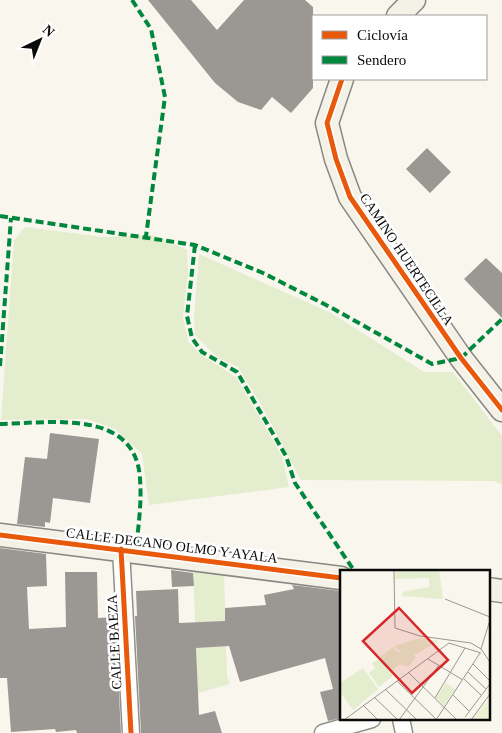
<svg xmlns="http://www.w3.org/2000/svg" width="502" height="733" font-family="Georgia,serif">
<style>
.green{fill:#e4edce}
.building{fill:#9b9894}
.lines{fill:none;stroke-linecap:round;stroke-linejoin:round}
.street-casing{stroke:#92908c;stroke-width:19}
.secondary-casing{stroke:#888783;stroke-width:25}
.street{stroke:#fefefc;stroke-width:16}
.secondary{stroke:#f4f1e7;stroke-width:22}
.quiet{stroke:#00873e;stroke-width:4;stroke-dasharray:8 4;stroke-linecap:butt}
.cycleway-casing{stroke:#fff;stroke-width:8}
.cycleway{stroke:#e8590c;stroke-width:5}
.labels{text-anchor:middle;stroke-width:5;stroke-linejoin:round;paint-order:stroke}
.street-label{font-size:14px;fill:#0a0a0a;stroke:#fff}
.inset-road{fill:none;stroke:#999892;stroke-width:1}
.view{fill:#d62828;fill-opacity:0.15;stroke:#d62828;stroke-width:2.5}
.inset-edge{fill:none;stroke:#0a0a0a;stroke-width:2.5}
</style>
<rect width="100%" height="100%" fill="#f9f6ed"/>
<path class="green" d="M25,227l79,10 49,-2 34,15 1,24 -5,42 5,25 12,13 36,23 46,79 7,31 -140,18 -7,-51 -27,-25 -28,-10 -86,1 13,-180z
M199,254l132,59 93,59h29l49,64v49l-8,-4 -193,-1 -42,-79 -21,-34 -20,-9 -23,-23 -1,-19z
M193,569l31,4 3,103 3,8 -32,9z"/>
<path class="building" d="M148,0h43l26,30 27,-30h61l8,7v81l-22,25 -19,-16 -11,13 -23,-8 -23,-19z
M427,148l24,24 -21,21 -24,-24z
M486,258l16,15v45l-38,-39z
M50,433l49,6 -9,64 -37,-5 -3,25 -5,-1v5l-28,-3 8,-67 22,2z
M0,548l46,6 1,32 -20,1 2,42 37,-2 -1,-55h32l1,46 17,-1 6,116h-44l-1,-3 -20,2 -1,-3 -44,3 -4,-54h-7z
M171,570l22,3 1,13 -22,1z
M292,585l49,6v127l-13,3 -8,-29 13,-3 -8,-31 -85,24 -11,-36 -33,2 3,67 16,-4 7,22h-81l-6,-117h2l-1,-25 42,-2 1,34 46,-2v-13l41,-3 -2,-10 30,-6z"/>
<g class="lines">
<defs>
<path id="street" d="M121,549l10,184
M401,719l3,14
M323,733l49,-14"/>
<path id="secondary" d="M398,16l16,-16
M342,79l-15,44 9,36 14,38 111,161 41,52
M0,535l341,43
M488,589l14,2"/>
</defs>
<use href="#street" class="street-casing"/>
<use href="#secondary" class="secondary-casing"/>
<use href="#street" class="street"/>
<use href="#secondary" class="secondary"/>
<path class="quiet" d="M132,0l19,29 14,68 -19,139
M0,216l195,29 68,28 69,35 100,56 29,-6 41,-39
M195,245l-8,71 5,22 10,14 35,20 49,84 9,27 60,89
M0,366l11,-148
M0,424c50,-1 136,-16 140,55 2,24 -2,49 -4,72"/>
<defs>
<path id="cycleway" d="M342,79l-15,44 9,36 14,38 111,161 41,52
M0,535l341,43
M121,549l10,184"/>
</defs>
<use href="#cycleway" class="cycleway-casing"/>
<use href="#cycleway" class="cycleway"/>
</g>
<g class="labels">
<g class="street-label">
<text transform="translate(407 259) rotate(56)" y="5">CAMINO HUERTECILLA</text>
<text transform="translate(172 545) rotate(7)" y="5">CALLE DECANO OLMO Y AYALA</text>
<text transform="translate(114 642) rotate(-93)" y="5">CALLE BAEZA</text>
</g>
</g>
<g transform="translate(340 570)">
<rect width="150" height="150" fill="#f9f6ed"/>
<path d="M56,0h43l4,29 -41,-3 1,-4 26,-5v-9l-34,1zM80,68l19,3 -25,14 2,2 -8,10 -8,-3 -9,7 -11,-14 13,-10 4,5 5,1 -8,-7zM40,88l13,18 -14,11 -10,-14 6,-5 -3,-5zM23,98l15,21 -25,21 -13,-18v-9zM106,113l9,6 -11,17 -8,-8z" fill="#e4edce"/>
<path d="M148,129l2,21h-18z" fill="#edf2d7"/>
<path class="inset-road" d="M54,0l1,58 25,8 51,7 10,6 9,13M105,29l45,18M109,73l32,10M141,79l9,-29M88,89l35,21M133,94l17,17M68,102l49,48M128,102l18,17M124,109l17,16M57,111l39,38M45,119l32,31M113,125l16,16M34,127l24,23M95,128l30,-50M23,135l15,15M125,147l25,-33M4,150l105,-77M59,150l40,-55M96,150l44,-67M131,150l19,-26"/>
<path class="view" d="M59,38l49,52 -36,33 -49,-52z"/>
<rect width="150" height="150" class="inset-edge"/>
</g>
<rect x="312" y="15" width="175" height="65" fill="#ffffff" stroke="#9d9d9d"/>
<rect x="322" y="31" width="25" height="8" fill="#e8590c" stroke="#9d9d9d"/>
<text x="357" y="40" font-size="15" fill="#0a0a0a">Ciclovía</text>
<rect x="322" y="56" width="25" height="8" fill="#00873e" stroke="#9d9d9d"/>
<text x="357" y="65" font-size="15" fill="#0a0a0a">Sendero</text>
<g transform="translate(40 40) rotate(43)" stroke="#ffffff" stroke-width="4" paint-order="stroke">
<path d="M0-4L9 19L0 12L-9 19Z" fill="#0a0a0a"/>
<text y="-8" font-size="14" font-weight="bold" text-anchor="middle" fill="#0a0a0a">N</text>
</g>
</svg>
